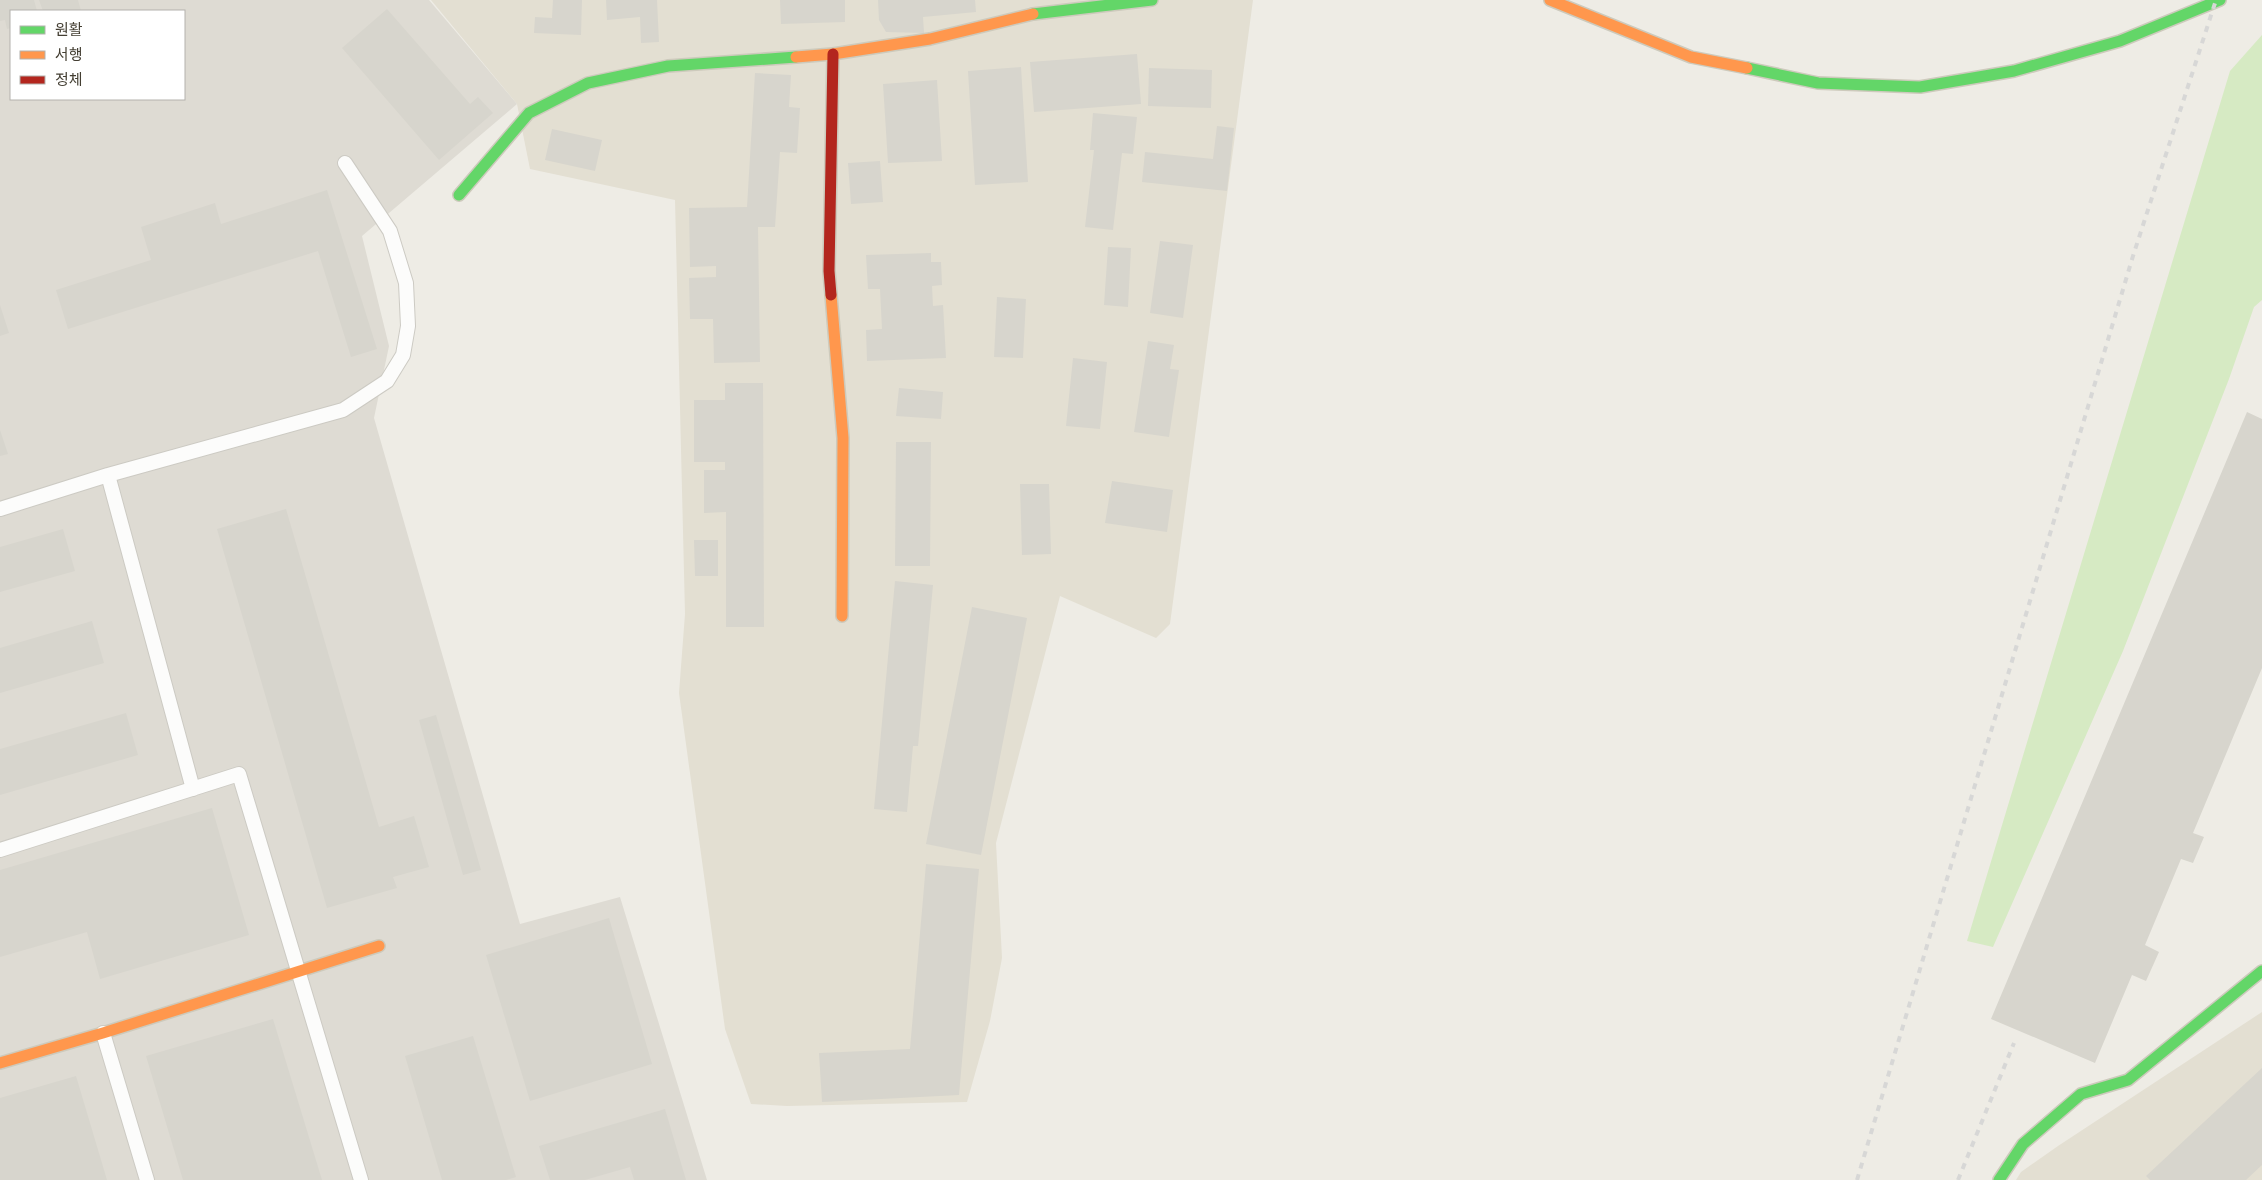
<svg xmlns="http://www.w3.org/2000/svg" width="2262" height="1180" font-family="Arial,'Noto Sans KR',sans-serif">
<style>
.residential{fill:#e3dfd2}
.industrial{fill:#dedbd3;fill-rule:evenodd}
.green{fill:#d6eac3}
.building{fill:#d7d5cd}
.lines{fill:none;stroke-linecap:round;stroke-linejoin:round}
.lane-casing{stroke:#cccac3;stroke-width:16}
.fast-casing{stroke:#cdcabc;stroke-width:14}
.slow-casing{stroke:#cdcabc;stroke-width:14}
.jam-casing{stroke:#cdcabc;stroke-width:14}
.lane{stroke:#fcfcfb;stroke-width:14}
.fast{stroke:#63d668;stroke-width:11}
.slow{stroke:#ff974d;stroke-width:11}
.jam{stroke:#b3261e;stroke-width:11}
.rail{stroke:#d7d7d6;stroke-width:4;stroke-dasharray:6 6;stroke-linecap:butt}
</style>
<rect width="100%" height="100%" fill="#eeece5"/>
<path class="residential" d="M431,0h822l-83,624 -14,14 -96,-42 -64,247 6,115 -12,63 -23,81 -180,4 -36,-2 -26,-75 -46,-336 6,-79 -10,-414 -145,-31 -13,-65z
M2262,1012v168h-246l5,-8 37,-26z"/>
<path class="industrial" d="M0,0h429l88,104 -155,132 27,110 -15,72 146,506 100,-27 87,283h-707zM11,11h173v88h-173z"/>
<path class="green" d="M2262,35v265l-8,7 -25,72 -106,272 -130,296 -26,-6 263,-870z"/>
<path class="building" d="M0,0h34l3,11h-26v17l-4,1 -2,-9 -5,1z
M39,0h39l3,11h-38z
M553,0h29l-1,35 -47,-2 1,-16 17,1z
M606,0h51l2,42 -18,1 -1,-26 -33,3z
M780,0h65v22l-64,2z
M878,0h97l1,12 -53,5 1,16 -38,-1 -7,-12z
M387,9l83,95 8,-7 15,16 -54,47 -97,-112z
M1137,54l4,50 -107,8 -4,-50z
M1021,67l7,115 -53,3 -7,-114z
M1149,68l63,2 -1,38 -63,-2z
M755,73l36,2 -2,32 11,1 -3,45 -17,-1 -5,75h-17l2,135 -46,1 -1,-44h-23l-1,-41 27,-1v-11l-26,1 -1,-59 58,-1z
M937,80l5,81 -54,2 -5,-79z
M1093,113l44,4 -4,37 -11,-1 -9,77 -28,-3 9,-77h-4z
M1217,126l17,2 -7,63 -85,-9 3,-30 68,7z
M552,129l50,11 -7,31 -50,-11z
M880,161l3,41 -32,2 -3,-41z
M327,190l50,159 -26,8 -33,-106 -250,78 -12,-39 95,-30 -10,-33 74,-24 6,21z
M1160,241l33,4 -10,73 -33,-5z
M1108,247l23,1 -3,59 -24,-2z
M931,253v9h10l1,23 -10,1 1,20 10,-1 3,53 -79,3 -1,-31 16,-1 -2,-40h-12l-2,-34z
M997,297l29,2 -3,59 -29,-1z
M0,305l9,28 -9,3z
M1148,341l26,4 -4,24 9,1 -10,67 -35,-5z
M1073,358l34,4 -7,67 -34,-3z
M725,383h38l1,244h-38v-115l-22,1v-43h21v-8h-31v-62h31z
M899,388l44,4 -2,27 -45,-3z
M2247,412l15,7v249l-69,165 11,4 -11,26 -12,-4 -36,86 14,7 -13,29 -14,-6 -37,88 -104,-44z
M0,430l8,24 -8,2z
M896,442h35l-1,124h-35z
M1112,481l61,9 -6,42 -62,-9z
M1020,484h29l2,70 -29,1z
M286,509l93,318 35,-11 15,51 -36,10 4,11 -70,20 -110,-379z
M63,529l12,42 -75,21v-45z
M694,540h24v36h-23z
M895,581l38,4 -15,161h-5l-6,66 -33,-3z
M972,607l55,11 -46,237 -55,-11z
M92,621l12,42 -104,30v-45z
M126,713l12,42 -138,40v-46z
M436,715l45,155 -18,5 -44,-155z
M212,808l37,127 -149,44 -13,-47 -87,25v-87z
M926,864l53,5 -20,226 -137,7 -3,-49 91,-4z
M609,918l43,146 -122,37 -44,-146z
M273,1019l49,161h-139l-37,-124z
M473,1036l43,141 -10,3h-64l-37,-124z
M2262,1068v97l-16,15h-96l-4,-4z
M76,1076l31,104h-107v-82z
M665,1109l21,71h-52l-4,-13 -45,13h-35l-11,-34z"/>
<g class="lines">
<defs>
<path id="lane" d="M108,475l85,314
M0,509l108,-34 235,-65 44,-29 16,-26 5,-29 -2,-43 -16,-52 -45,-68
M0,850l239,-76 122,406
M103,1033l44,147"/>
<path id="fast" d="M1033,14l119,-14
M1747,68l71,15 102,4 94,-16 106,-30 100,-41
M459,195l70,-82 59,-30 80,-17 128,-9
M1999,1180l24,-36 58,-50 47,-14 134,-109"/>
<path id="slow" d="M1550,0l141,57 56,11
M796,57l37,-3 97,-15 103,-25
M831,295l12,143 -1,178
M0,1063l103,-30 276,-87"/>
<path id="jam" d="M831,295l-2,-24 4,-217"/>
</defs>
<use href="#lane" class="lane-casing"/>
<use href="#fast" class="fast-casing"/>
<use href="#slow" class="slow-casing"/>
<use href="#jam" class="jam-casing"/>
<use href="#lane" class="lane"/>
<use href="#fast" class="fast"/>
<use href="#slow" class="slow"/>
<use href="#jam" class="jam"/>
<path class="rail" d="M1857,1180l276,-924 83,-256
M1958,1180l56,-137"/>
</g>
<rect x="10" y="10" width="175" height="90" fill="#ffffff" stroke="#b4b2ad"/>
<rect x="20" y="26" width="25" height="8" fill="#63d668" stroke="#b4b2ad"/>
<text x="55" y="35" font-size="15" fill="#433e32">원활</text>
<rect x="20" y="51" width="25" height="8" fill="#ff974d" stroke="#b4b2ad"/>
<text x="55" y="60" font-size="15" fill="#433e32">서행</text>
<rect x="20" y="76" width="25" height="8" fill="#b3261e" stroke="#b4b2ad"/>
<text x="55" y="85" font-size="15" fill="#433e32">정체</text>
</svg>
